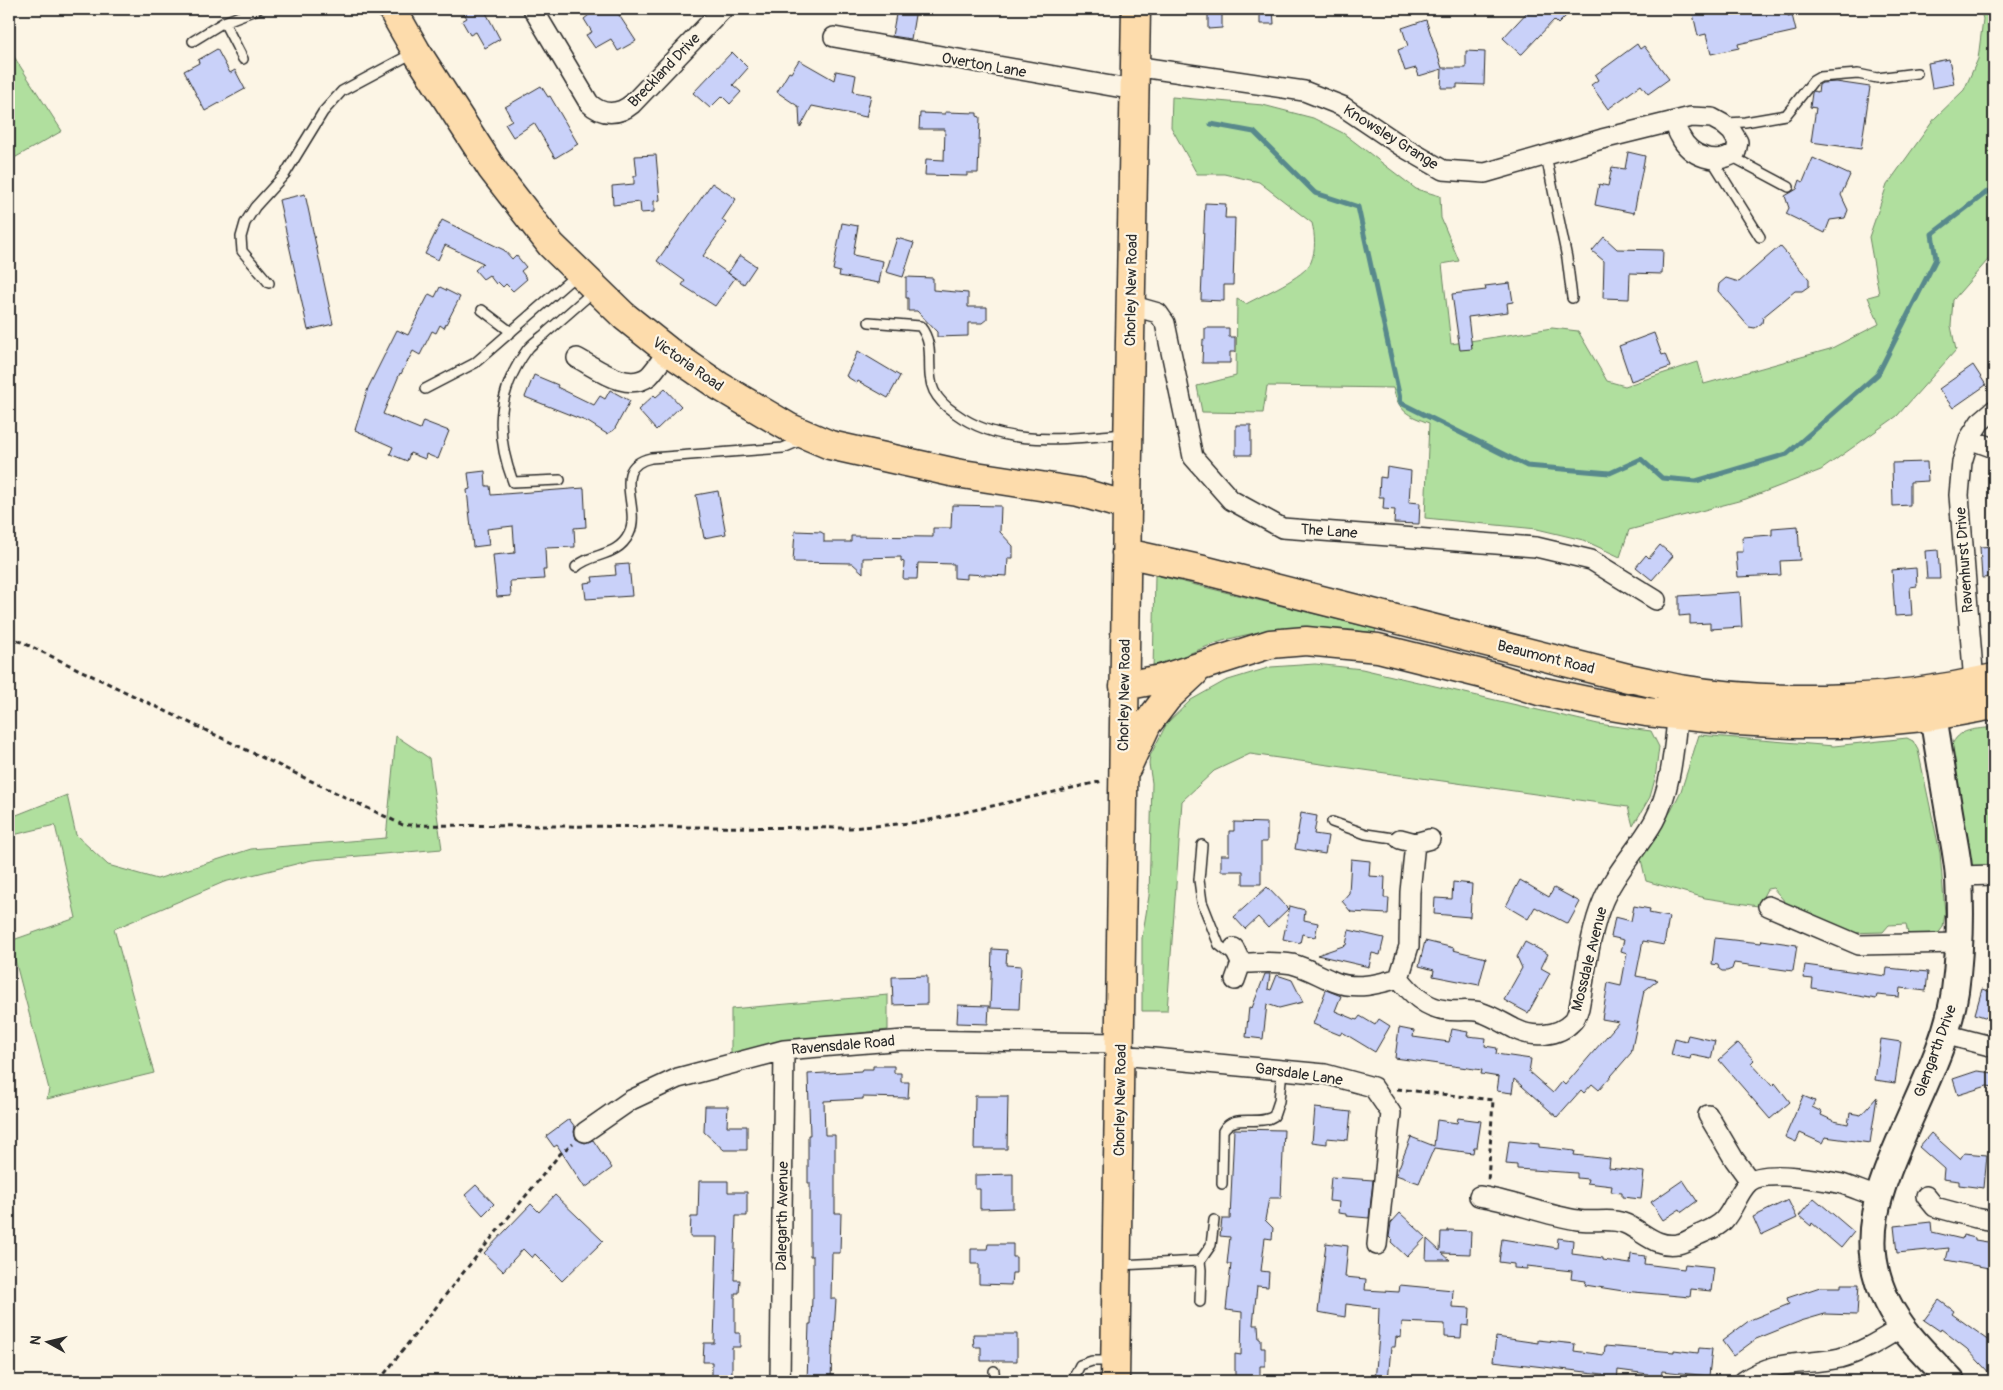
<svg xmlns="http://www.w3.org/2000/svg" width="2003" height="1390" font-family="Pangolin,sans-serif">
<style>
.green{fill:#b0df9e;stroke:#6e8564}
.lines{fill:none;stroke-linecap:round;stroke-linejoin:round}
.stream{stroke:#58898c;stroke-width:5}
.building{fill:#c9d1f9;stroke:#2b2b2b}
.lane-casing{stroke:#2b2b2b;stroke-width:12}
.street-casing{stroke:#2b2b2b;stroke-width:22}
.secondary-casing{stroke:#2b2b2b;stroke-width:30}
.primary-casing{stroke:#2b2b2b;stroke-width:31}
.highway-casing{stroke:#2b2b2b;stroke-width:31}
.path{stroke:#2b2b2b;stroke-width:3;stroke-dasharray:5 4;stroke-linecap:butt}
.lane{stroke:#fcf5e5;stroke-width:9}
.street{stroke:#fcf5e5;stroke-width:19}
.secondary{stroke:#fcf5e5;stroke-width:26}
.primary{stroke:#fddcac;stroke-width:28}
.highway{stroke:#fddcac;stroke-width:28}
.labels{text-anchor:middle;stroke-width:4.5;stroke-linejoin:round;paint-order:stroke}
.street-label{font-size:15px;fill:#2b2b2b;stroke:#fcf5e5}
</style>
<rect width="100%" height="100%" fill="#fcf5e5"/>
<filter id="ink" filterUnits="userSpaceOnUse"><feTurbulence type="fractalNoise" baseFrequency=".02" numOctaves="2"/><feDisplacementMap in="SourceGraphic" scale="10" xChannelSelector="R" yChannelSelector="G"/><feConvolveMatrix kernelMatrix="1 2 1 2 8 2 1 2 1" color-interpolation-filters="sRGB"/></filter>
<g filter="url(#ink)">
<path class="green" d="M1980,9h14v244l-41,47 -2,26 5,24 -59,66 -76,54 -75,29 -117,31 -9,27 -37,-17 -46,-11 -112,-11 4,-95c-22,-8 -30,-11 -36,-35l-126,-2 -4,27 -61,-1 -5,-26 39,-10 1,-77 9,5c16,-9 59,-27 65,-42 5,-12 4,-27 1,-39l-53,-41 -35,-8h-27l-26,-47 1,-30 91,8 50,13 30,15 73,56 24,7 1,22 18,43 -17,3 9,80 101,-16 26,3 29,50 18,5 73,-24 6,22 126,-35 49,-25 -11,-27 11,-3 -10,-57 18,-52 48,-67 29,-28 14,-31 5,-40z
M9,49l53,82 -53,30z
M1155,575l221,54 -1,4c-61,-9 -120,-7 -177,17 -15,6 -30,13 -45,20z
M1315,664l47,5 236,55 53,7 8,16 -4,32 -5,18 -17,29 -5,-19 -378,-53 -36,17 -32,30 -15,210h-25v-73l7,-42 3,-113 -3,-19 1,-8 17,-33 24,-23 34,-19 46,-14z
M1994,727v129h-3l-3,11h-16l-3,-4 -18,-116c8,-20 24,-17 43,-20z
M1699,735l135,11 73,-8 6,3 5,9 22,103 5,60 -2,14 -6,8 -20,1 -9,-2 -2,-10 -17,1 -6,7 -36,1 -54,-22 -20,-23 -6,1 -9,17 -53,-8 -59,-17 -6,-26 31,-44 10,-20z
M396,736l33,22 13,91 -130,11 -88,22 -110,47 40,144 -107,26 2,-10 -39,-148 66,-23 -21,-93 -46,11v-18l58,-23 9,40 32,30 49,14 94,-30 135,-11z
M888,995v35l-97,10 -60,13v-44z"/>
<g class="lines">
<path class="stream" d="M1211,124l43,8 61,61 43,14 43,196 126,63 83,7 31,-14 21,19 34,3 91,-27 91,-80 58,-115 -4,-25 55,-42 7,-1"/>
</g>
<path class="building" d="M461,9h23l16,30 -15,9 -9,-16 -6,3 -8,-14 5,-3z
M585,9h30l21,32 -18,10 -7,-12 -16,9 -9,-13 6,-3 -8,-13 5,-4z
M897,9h19l-5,30 -19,-3z
M1208,9h14v19l-14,1z
M1260,9h13l1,15h-14z
M1530,9h43l-15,15 -4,-4 -32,34h-2l-17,-16z
M1715,9h71l2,7 4,-1 4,16 -58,13 1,4 -28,6 -5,-20 -8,2 -5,-22z
M1426,20l16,48h24v-17l19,1 -1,33 -27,-1v4h-16l1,-19 -23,7 -3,-8 -11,3 -7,-21 10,-4 -6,-18z
M1637,44l3,5 4,-3 25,33 -21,15 -7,-9 -33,24 -17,-24 7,-5 -3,-5z
M217,49l13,24 5,-3 10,19 -40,22 -21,-40 15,-8 -1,-3z
M732,52l16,16 -15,17 8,7 -11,12 -8,-8 -12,12 -17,-15z
M1949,59l5,25 -22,4 -4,-25z
M799,60l35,20 2,-9 20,4 -3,17 18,3 -5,22 -54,-11 -12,22 -1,-21 -22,-15 12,-20 2,1z
M1836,82l34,5 -9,62 -50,-7 5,-34 -6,-1 2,-14 1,-2 5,1 1,-7 3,-2z
M541,86l7,11 2,-1 28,48 -23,14 -21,-35 -21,14 -8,-13 7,-4 -7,-13z
M945,112l32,1v3l3,1 -2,56h-11v3l-42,-1 1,-16 18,1 1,-31h-26l1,-16 25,1z
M1628,152l17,4 -11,57 -39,-8 4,-21 9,2 4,-19 13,2z
M656,155l4,45 -6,1v11l-13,1 -1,-11 -27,3 -1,-19 22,-2v-8h3l-2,-20z
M1813,158l37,17 -9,20 7,15 -3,8 -15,2 -5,13 -39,-19 3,-6 -4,-12 12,-7 3,-9 3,2z
M712,183l24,16 -14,21 4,3 -23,33 32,22 -20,28 -33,-21 3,-4 -28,-20z
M305,194l28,130 -25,6 -29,-130z
M1205,203l21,1 -1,14h10l-2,67h-9v16l-23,-1z
M442,220l62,30 8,9 4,-4 10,12 -5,4 6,8 -14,12 -7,-7 -3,3 -5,-5 -2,2 -7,-9 -6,4 -8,-9 8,-7 -38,-18 -7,15 -13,-6z
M842,223l16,3 -5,29 30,6 -4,22 -40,-7 1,-4 -7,-2z
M1604,237l13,12 46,1 -1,24 -32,-1 -1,26 -26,-1 1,-37 -12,-10z
M897,238l17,5 -11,34 -17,-5z
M1780,246l29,33v7l-7,5h-7l-32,26 -1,6 -7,5 -6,-1 -31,-36 1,-7 7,-6 13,4z
M740,255l16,11 -12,18 -16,-11z
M906,277l27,1v12l35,3v14h19v12l-5,4h-14v13l-31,1v-5l-20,-21h-9v-13h-2z
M1510,283l3,19 -6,1 1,9 -40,5 4,32 -12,1 -8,-56 34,-4 -1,-4z
M440,287l20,10 -16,31 -4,-3 -4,8 -4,-2 -12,24 -7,-4 -12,23 -1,-1 -17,41 37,15 3,-8 26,10 -11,28 -12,-5 -1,5 -15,-6 -3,8 -17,-7 3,-7 -38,-17 13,-42 29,-58 11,5 21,-41 6,3z
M1205,328h24v9h6v15h-5v11h-28l1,-24 2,1z
M1654,333l8,22 3,-1 5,13 -39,14 -12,-35z
M858,351l42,25 -12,22 -30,-17 -1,2 -11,-7z
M1973,365l13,20 -33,23 -14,-19z
M534,375l24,10 -1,2 37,18 6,-9 5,3 5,-9 20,11 -16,29 -7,4 -19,-12 -63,-25z
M665,389l16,17 -25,24 -18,-20 16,-15 2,2z
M1236,425h15v30h-15z
M1927,462l1,19 -18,1v23l-17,1 -1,-43z
M1387,467l24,4 -2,31 11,1 -1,21 -25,-1 1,-13 -12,-1 1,-12h-5l1,-20 6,1z
M485,471l1,15h4l1,9 93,-7 2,39 -12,1 1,19 -30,1 1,22h-3l1,9 -34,2 1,15 -14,1 -4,-42 22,-2 -2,-27 -26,3 2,16 -16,2 -6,-57 3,-1 -2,-16z
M718,491l8,43 -22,4 -8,-43z
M952,505l49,1 -1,26 13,14v12h-5l-1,18 -40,-2v5l-13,-1v-14l-36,-1 -1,16h-14l1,-17 -3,-1v-4l-38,1v15l-11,-10 -59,-1 2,-31 26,1 3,2v8h27v-6l82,1v-9h18z
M1798,526l2,34 -20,1 1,14 -43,2 -2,-25h7l-1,-15 30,-2v-7z
M1660,545l13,11 -21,24 -16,-13 10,-12 3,3z
M1994,546v31l-12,1 -2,-31z
M1938,550l2,29h-13l-2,-28z
M629,564l3,32 -46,3 -2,-16 9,-1 -1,-5 24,-2 -1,-10z
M1916,568l1,18 -7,1 2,28 -17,1 -3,-46z
M1740,592l2,35 -32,2v-6l-20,1v-9l-11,1v-20z
M1301,813l16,3 -3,18 14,2 -3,18 -30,-5z
M1234,822l33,1v19h-6v42h-18v-13h-22v-16h8v-24h5z
M1351,859l19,2 -1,15 16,1 -1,21h5l-1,16 -37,-2 -9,-11 7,-8z
M1520,880l29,17 5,-9 26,14 -12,22 -33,-17 -7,12 -22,-13z
M1453,882l19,2 -2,33 -36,-3 1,-16 17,1z
M1267,887l21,22 -20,19 -10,-11 -13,12 -11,-12z
M1290,906l15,4 -1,10 14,3 -3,14 -13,-3 -2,9 -17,-4z
M1634,906l16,3 -1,4 20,4 -5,28 -21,-4 -7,35 22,4 -14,11 -13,62 -32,37 -7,-6 -8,9 -3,-3 -24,27 -43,-38 -2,14 -15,-2 2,-14 -18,-3 1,-4 -87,-12 4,-30 15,3 -1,6 36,5 3,-13 16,3 -1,4 19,2 -1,8 12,2 -1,6 35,5 -2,13 24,21 9,-11 3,3 54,-63 -17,-3 6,-36 13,3 6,-33 -6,-2 3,-11 -13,-3 4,-20 16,4z
M1349,930l35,8 -4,17 -8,-2 -3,14 -52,-12 29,-10z
M1715,938l46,5 1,-3 35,5 -4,26 -59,-8 -2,6 -5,2h-5l-3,-2 -1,-4 -6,-1z
M1425,941l29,7 -1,2 33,8 -7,27 -46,-9 1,-6 -15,-4z
M1525,942l23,12 -7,14 9,5 -22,40 -24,-13 18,-32 -5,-11z
M992,949l15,1 -1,15 15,1 -2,43 -29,-1z
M1805,965l81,11 1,-8 41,4 -2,19 -26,-3 -1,9 -22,-2 -1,4 -64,-11 1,-9 -10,-1z
M1265,974h5l-2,15 3,1 6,-15 15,5 11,22 -24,6 -12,-4 -4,35 -17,-2 3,-30 3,1z
M927,976v28l-34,1 -1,-28z
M1982,989l12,4v27l-19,-6z
M1326,990l15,6 -6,15 22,9 3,-4 15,9 4,-6 11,7 -15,26 -33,-20 -2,3 -27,-11z
M958,1005l31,1 -1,18 -31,-1z
M1688,1035l27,6 -4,18 -20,-4 -1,4 -19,-4 4,-17 11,3z
M1881,1039l20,3 -6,41 -20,-3z
M1738,1043l16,17 -3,3 21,23 3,-3 15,19 -20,17 -51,-59z
M873,1066h21v7h7v9h8l-1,16 -45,-1v2l-39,2 1,34h10v78h6l-1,40h-8l-1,46h5l-3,49h-1l-1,33h-24l2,-57h2l1,-26h1v-42h-3v-73h-2v-48h2l-2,-61 53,-3 1,-2h11z
M1977,1071l17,2v14l-7,-1 -29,9 -5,-16z
M975,1096h33l-1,53h-33z
M1803,1096l12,5 -3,6 10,5 -1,3 13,6 14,3 2,-11 11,2 16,-18 -7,46 -45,-6 -3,6 -22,-10 -4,9 -11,-5z
M705,1106h23l-1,20h20v24h-23l-20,-18z
M1315,1108l36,4 -3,28 -21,-2v6l-15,-2z
M1458,1118l23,3 -4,26h-3l-1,6 -39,-5 -15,35 -23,-8 15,-38 23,9 3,-26 20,3z
M569,1119l6,8 -1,5 2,7 9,4 8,-3 19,28 -27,20 -28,-43 -3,2 -8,-11z
M1234,1129l50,1 -3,68h-12l-4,22 8,8 -1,11 -7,-1 -4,33 8,1 -1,15 -11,-1 -4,39h5l1,14h2v9h4v18h-5v15h-25v-27l6,1 1,-43 -16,-2 5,-46h-4l3,-27 -10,-1 2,-17h8z
M1931,1133l29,26 4,-6 23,2 -3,33 -25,-3v-4l-16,-2 1,-10 -25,-22z
M1509,1141l30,3v3l36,4 -1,4 36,4 -1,9 35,4 -3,27 -19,-2v-4l-11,-1 1,-6 -25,-3 1,-4 -11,-1v-5l-60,-4v-4l-11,-1z
M1013,1174v34l-33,1v-20h-5v-14z
M1331,1177l42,3 -4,38 -23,-2v-2l-8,-1 1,-11 -10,-1z
M1683,1180l14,21 -15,11 -2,-3 -17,11 -12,-18z
M699,1181h29v11h19v24h-11l-2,64h6l-1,13h-4v40h5v14h-8v34h-20v-19h-9l1,-19h10l3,-106h-27l1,-20h7z
M476,1185l18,19 -11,11 -18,-20z
M555,1195l48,46 -41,40 -27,-27 -3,4 -9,-9 -20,22 -19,-18 47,-49 8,8z
M1814,1198l40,34 -13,16 -29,-25 -1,3 -12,-10z
M1788,1200l9,18 -36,17 -8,-18z
M1400,1213l26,24 -19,20 -16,-15 1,-2 -3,-3 2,-14z
M1931,1222l1,10 30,7 1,-4 12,3v2l19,3v26l-48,-9 3,-12 -52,5 -3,-27z
M1448,1230l23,1 -1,23 -28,-1 8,7h-24l1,-21 13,12 1,-19h7z
M1558,1238l15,2 -1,14 31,4v2l27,4 1,-10 14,2 -1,8 40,5 1,-5 29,3 -3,24 -20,-2 -1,8 -67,-6 -38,-6 1,-4 -15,-2 1,-8 -45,-5v3l-13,-1v-4l-15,-2 3,-23 55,9z
M1326,1243l22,3 -3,31 21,2 -1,11 34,2 1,-7 53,5 -1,17 18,1 -1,18 -7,-1 -1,13 -16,-1v-13l-43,-2 -1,16 -5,-1 -1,10h-4l-3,34h-13l4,-45h-1l1,-28 -33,-4 -1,13 -27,-5z
M988,1244h25v13h3v16h-4l-1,12 -32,-1v-20h-8v-15h16z
M1841,1284h18l-2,31 -32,-1 -24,7 -45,18 -23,17 -11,-15 28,-21 39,-16 -2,-6 33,-11h21z
M1939,1300l15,11 -2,3 42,30v34l-27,-29 -26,-20 -1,2 -16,-11z
M973,1334h44v27h-36v-14h-7z
M1496,1337l42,6v-3l37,4 -1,7 30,4 1,-9 69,6v-2l24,3 1,-5 13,1 -3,27 -47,-5 -1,9 -14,-2 1,-4 -30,-4 -1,11 -14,-2v-5l-110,-13z"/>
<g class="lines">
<defs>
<path id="lane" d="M193,41l31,-19
M243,59l-19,-37 34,-13
M1726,123l19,-1 41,-7 27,-34 7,-4 38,-3 19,4 40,-5
M1546,156l21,102 5,40
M1731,156l58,31
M1712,160l48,77
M269,283l-27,-32 -1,-14 4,-14 10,-16 30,-33 38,-62 19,-21 71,-38
M482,310l29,22
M869,322l51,4c17,21 4,44 14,65 5,10 12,16 21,22 49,36 113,25 170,21
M425,389l50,-26 101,-88
M560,480l-47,2c-18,-48 -17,-89 14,-132 5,-7 14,-12 20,-18 16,-14 31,-27 47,-41
M576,567c16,-15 41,-9 53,-33 13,-26 -20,-67 22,-76l132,-10 19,-8
M1332,822l34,12 34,5
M1202,845l-3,35 3,22 17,43 14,11
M1222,1184l1,-53c10,-19 35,-4 51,-15l5,-15 3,-31
M1200,1261l11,-16 3,-25
M1120,1265l80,-4 1,9 -1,32
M994,1371l1,10
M1072,1381l8,-16 12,-4h21"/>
<path id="street" d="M533,9l56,94c13,13 30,12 43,1l91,-95
M834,37l300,53
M1134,66l170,25 38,15 61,41 40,23 42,3 117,-34 89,-22 21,1 11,6 9,8 6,10 -2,10c-19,14 -46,5 -56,-16 -3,-4 -4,-10 -5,-15
M1130,305l28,8 7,10 28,134 38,43 51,28 254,19 55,13 65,40
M577,358c20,10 50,35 72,18 7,-7 13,-17 19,-25
M1969,439l25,9
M1979,691l-5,-8 -15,-188 3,-33 7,-23 11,-17 14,-12
M1400,839l15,4 15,-4
M1959,876l35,-1
M1768,906l91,39 101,-2
M1234,948l7,15 -6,17
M1241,963c16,0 35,-2 51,1 16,4 28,12 43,18 21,8 44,2 64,-4 12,15 26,30 47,32 11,2 23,-1 34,2 13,4 23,11 35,17 17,9 43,8 57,-7 4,-3 5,-9 7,-14 6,-32 11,-77 24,-107 12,-29 36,-53 51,-80 19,-35 20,-79 25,-118
M1399,978l10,-32 1,-54 5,-49
M1944,1034l50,13
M1121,1055l204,19 48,13 18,26 -14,132
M1708,1115l26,44 16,22
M585,1132l46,-32 47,-22 106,-28 120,-10 217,3
M1479,1196c33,5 65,19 99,24 16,3 33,-3 48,4 18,8 30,24 52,20 7,-1 14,-6 20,-9 9,-4 20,-8 26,-15 10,-11 14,-28 25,-38 15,-13 74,-2 93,2 12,4 24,9 36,13
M1926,1196l9,11 41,11 18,3
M780,1381l4,-331
M1744,1381c33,-23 60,-15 96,-23 23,-6 42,-19 62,-31"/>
<path id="secondary" d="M1930,695c6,41 13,82 20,123 3,20 8,40 9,60 2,38 1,76 -4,113 -7,48 -31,94 -50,138 -25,58 -49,112 -18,173 15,31 41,54 64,79"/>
<path id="primary" d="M1127,506l9,-497"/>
<path id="highway" d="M392,9l24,42 76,118 59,76 73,71 44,35 51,35 71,42 40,17 126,28 123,19 48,14 -12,875
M1126,553l77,17 425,108c17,3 35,8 52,11 103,17 213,12 314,-11
M1124,686l37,-7 109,-35 36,-3 72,7 116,29 45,14 72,15 35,6 91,9 56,3h58l82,-8 61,-11
M1127,767l20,-43 20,-26 27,-25"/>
</defs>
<use href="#lane" class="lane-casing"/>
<use href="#street" class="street-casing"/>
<use href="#secondary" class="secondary-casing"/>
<use href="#primary" class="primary-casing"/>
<use href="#highway" class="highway-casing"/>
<path class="path" d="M9,636l394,189 448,3 70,-6 182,-41
M1397,1089l96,11 -5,82
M379,1381l75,-97 106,-130 13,-11"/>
<use href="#lane" class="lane"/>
<use href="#street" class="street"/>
<use href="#secondary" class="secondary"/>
<use href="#primary" class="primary"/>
<use href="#highway" class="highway"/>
</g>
</g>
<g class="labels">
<g class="street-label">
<text transform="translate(984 65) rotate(10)" y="5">Overton Lane</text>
<text transform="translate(664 70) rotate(-46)" y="5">Breckland Drive</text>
<text transform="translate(1391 137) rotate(32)" y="5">Knowsley Grange</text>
<text transform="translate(1131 290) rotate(-89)" y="5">Chorley New Road</text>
<text transform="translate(688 364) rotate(35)" y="5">Victoria Road</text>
<text transform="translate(1329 531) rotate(4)" y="5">The Lane</text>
<text transform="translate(1964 560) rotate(-94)" y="5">Ravenhurst Drive</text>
<text transform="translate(1546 657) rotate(14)" y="5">Beaumont Road</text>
<text transform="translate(1124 695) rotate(-89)" y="5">Chorley New Road</text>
<text transform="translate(1589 959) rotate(-76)" y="5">Mossdale Avenue</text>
<text transform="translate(843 1045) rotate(-5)" y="5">Ravensdale Road</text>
<text transform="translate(1935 1051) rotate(-70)" y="5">Glengarth Drive</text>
<text transform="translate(1299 1074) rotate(8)" y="5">Garsdale Lane</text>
<text transform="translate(1120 1100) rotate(-89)" y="5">Chorley New Road</text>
<text transform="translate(782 1216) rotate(-89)" y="5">Dalegarth Avenue</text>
</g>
</g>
<rect width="2003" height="1390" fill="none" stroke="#fcf5e5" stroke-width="30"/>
<rect x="15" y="15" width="1973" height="1360" fill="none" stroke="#2b2b2b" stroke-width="2" filter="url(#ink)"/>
<g transform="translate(48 1342) rotate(278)" stroke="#fcf5e5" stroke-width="4" paint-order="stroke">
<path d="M0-4L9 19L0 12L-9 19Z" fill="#2b2b2b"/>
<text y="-8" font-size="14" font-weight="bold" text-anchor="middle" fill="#2b2b2b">N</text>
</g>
</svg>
